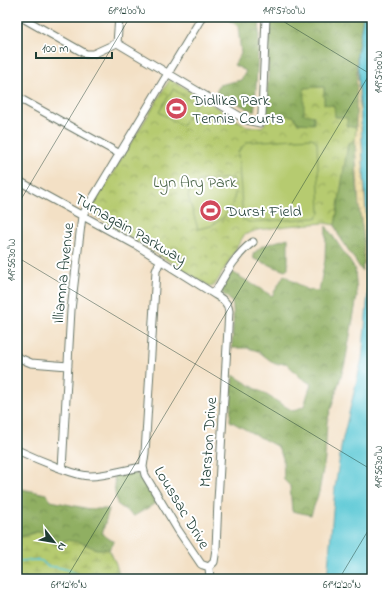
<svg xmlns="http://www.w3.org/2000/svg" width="389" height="596" font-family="'Indie Flower',sans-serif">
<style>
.forest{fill:url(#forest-crowns);stroke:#58764b}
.wetland{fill:url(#wetland-marsh);stroke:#6a8452}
.sand{fill:url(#sand-dots);stroke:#868c69}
.park{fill:url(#park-crowns);stroke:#6a8452}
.pitch{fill:#b6cb70;stroke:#6a8452}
.water{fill:#5dc9d6;stroke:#3e8385}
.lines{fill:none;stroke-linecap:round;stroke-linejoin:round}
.stream{stroke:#5dc9d6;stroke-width:1.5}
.minor-casing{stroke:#697667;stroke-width:9}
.minor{stroke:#fff;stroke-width:7}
.ticks{fill:none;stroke:#1f3d34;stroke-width:1;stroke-opacity:0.45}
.labels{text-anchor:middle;stroke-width:4;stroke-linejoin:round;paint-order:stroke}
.poi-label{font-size:16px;fill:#1f3d34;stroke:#fff;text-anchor:start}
.park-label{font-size:16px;fill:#456043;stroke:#fff}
.street-label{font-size:16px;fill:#1f3d34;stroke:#fff}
.neatline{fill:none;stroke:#1f3d34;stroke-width:1.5}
.ticks-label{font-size:10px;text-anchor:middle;fill:#1f3d34}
</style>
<defs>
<pattern id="forest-crowns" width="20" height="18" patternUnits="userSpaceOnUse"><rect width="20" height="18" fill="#90af62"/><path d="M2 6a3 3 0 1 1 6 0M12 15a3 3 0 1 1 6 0" fill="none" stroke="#759052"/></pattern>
<pattern id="wetland-marsh" width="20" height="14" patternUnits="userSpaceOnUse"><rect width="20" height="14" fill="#b6cb70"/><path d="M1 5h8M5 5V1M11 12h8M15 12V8" fill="none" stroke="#93a65d"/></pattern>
<pattern id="sand-dots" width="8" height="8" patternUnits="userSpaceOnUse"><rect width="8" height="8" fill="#eeda9e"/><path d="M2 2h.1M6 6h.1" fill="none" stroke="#ccbc89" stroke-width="1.8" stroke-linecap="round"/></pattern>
<pattern id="park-crowns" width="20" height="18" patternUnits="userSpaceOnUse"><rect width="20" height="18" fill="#b6cb70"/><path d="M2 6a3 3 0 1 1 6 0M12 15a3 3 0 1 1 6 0" fill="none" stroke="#93a65d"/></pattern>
</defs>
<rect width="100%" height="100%" fill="#fff"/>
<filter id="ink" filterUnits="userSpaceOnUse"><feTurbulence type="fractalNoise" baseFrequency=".025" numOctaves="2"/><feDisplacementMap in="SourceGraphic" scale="8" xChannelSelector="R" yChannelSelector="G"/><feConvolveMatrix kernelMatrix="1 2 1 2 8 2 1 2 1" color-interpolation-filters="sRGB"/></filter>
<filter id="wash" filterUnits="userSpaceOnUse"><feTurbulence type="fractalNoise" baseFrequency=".012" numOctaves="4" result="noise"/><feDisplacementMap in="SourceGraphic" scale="16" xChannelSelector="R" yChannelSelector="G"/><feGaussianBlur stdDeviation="0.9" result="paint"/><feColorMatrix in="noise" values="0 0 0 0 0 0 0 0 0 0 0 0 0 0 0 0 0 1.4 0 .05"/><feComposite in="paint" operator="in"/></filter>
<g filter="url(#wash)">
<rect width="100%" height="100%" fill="#f3e0c5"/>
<path class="forest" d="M224,17h36l-5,87 -1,8 -38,-20 3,-7 22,-5 5,-9 -12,-6 7,-11 -3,-28z
M271,17h31l8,5 2,-5h51l-6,37 -1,74 -10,-2 1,-8 -12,-1 -11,-13v-17l-20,1 10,28 1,8 -18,-1 -3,-7 -28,-1z
M355,141c1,22 1,44 4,65 2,23 9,42 3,65l-24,-37 -3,-9 13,-83z
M326,226l29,43 2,28 -12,66 -18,59 -2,36 -6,34 -8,23 -19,-4 -2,-25 -6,-6 -1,-22 -5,-11 -48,-26 3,-46 60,36 11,-5 7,-22 -11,-7 -14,-14 -11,1 -17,-13 -10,-3h-16c0,-9 3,-38 0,-45 -2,-5 -8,-7 -11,-12l11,-19 40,24 12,-21 23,15 12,1 6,-31z
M288,238v31l-3,2 -31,-12 -1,-5 9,-8z
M132,472l7,4 17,27 -22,13 -17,-12 -2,-12 -1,-16z
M17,486l5,3 24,5 5,7 39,8h19l-7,25 12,8 -5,7h-13l-17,-7 -20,5 -20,-16 -22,7z"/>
<path class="wetland" d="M40,531l19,16 6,-7 14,2 17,7h13l7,15 4,15h-103v-41z"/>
<path class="sand" d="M357,54l12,217 -5,-9v-23l-5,-33 -4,-65 1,-13z"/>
<path class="park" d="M170,79l77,47 15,1 5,-6 -1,-6 28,1 3,7 17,1v-8l-10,-2v-26l20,-1v17l10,2 1,11 12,1v8l9,2 -1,13 -7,2 -13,82 -11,-2 -37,3 -30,4 -13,5 -29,50 -4,2 -122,-75z"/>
<path class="pitch" d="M173,89l23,15 -14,22 -23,-14z
M312,138l5,4 3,71 -4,5 -67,4 -6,-3 -5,-67 9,-10z
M233,178l3,11 -3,14 -8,13 -14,10 -13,3 -10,-33 3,-9 8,-6z"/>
<path class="water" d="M363,17h9v562h-45l8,-91 7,-46 20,-83 8,-88 -13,-217z"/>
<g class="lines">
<path class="stream" d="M17,561l20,-1 5,1 5,5c11,1 28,3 35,13"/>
</g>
</g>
<g filter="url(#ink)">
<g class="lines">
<defs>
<path id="minor" d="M21,17l65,37h7l24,-11
M117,43l129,77 14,3 2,-9 4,-97
M117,43l2,-26
M17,97l103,57
M17,180l119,65 78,49c8,5 14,8 15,17l-11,190 -2,48 -2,13 -5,5 1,12
M160,261l-4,10 -11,182 -2,14 2,8 33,55 23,34 2,1 6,2
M214,294c11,-19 21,-39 39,-52
M17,357l14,6 37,3
M17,450c13,6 27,12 40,17 11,4 22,9 33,9 17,0 36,-7 53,-9
M62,469l9,-159 11,-94 120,-199"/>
</defs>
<use href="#minor" class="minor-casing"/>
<use href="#minor" class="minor"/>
</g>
</g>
<path class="ticks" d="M276,17l96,58M17,206l113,-189M17,257l355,213M66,579l306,-509M339,579l33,-55"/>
<defs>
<symbol id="stadium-disc" viewBox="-11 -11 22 22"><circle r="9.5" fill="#d1495b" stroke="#fff"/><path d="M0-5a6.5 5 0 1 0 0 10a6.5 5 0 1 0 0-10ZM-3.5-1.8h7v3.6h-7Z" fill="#fff"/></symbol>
</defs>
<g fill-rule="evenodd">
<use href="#stadium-disc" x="164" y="96" width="25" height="25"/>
<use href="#stadium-disc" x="198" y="198" width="25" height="25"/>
</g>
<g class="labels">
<g class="poi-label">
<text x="192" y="105">Didlika Park<tspan x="192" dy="18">Tennis Courts</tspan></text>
<text x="226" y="216">Durst Field</text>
</g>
<g class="park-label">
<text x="195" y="187">Lyn Ary Park</text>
</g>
<g class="street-label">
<text transform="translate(131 228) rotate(30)" y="6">Turnagain Parkway</text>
<text transform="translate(62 273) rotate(-84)" y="6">Illiamna Avenue</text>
<text transform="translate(207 442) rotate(-86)" y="6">Marston Drive</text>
<text transform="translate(183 507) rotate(59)" y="6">Loussac Drive</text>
</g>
</g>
<rect width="389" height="596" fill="none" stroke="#fff" stroke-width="44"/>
<g transform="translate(54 542) rotate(121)" stroke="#ffffff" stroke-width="3" paint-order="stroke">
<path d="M0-3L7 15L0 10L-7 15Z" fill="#1f3d34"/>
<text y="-6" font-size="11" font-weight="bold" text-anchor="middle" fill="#1f3d34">N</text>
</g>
<path d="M36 52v6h76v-6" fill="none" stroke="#1f3d34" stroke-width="2"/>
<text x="42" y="52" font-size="12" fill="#1f3d34" stroke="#ffffff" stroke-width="3" paint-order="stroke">100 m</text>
<rect x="22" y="22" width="345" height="552" class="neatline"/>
<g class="ticks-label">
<text x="127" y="14">61°12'00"N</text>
<text x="284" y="14">149°57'00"W</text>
<text transform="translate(378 72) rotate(-90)" y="4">149°57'00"W</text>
<text transform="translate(11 260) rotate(-90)" y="4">149°56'30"W</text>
<text transform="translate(378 467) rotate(-90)" y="4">149°56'30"W</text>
<text x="69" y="588">61°12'10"N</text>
<text x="342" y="588">61°12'20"N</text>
</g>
</svg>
